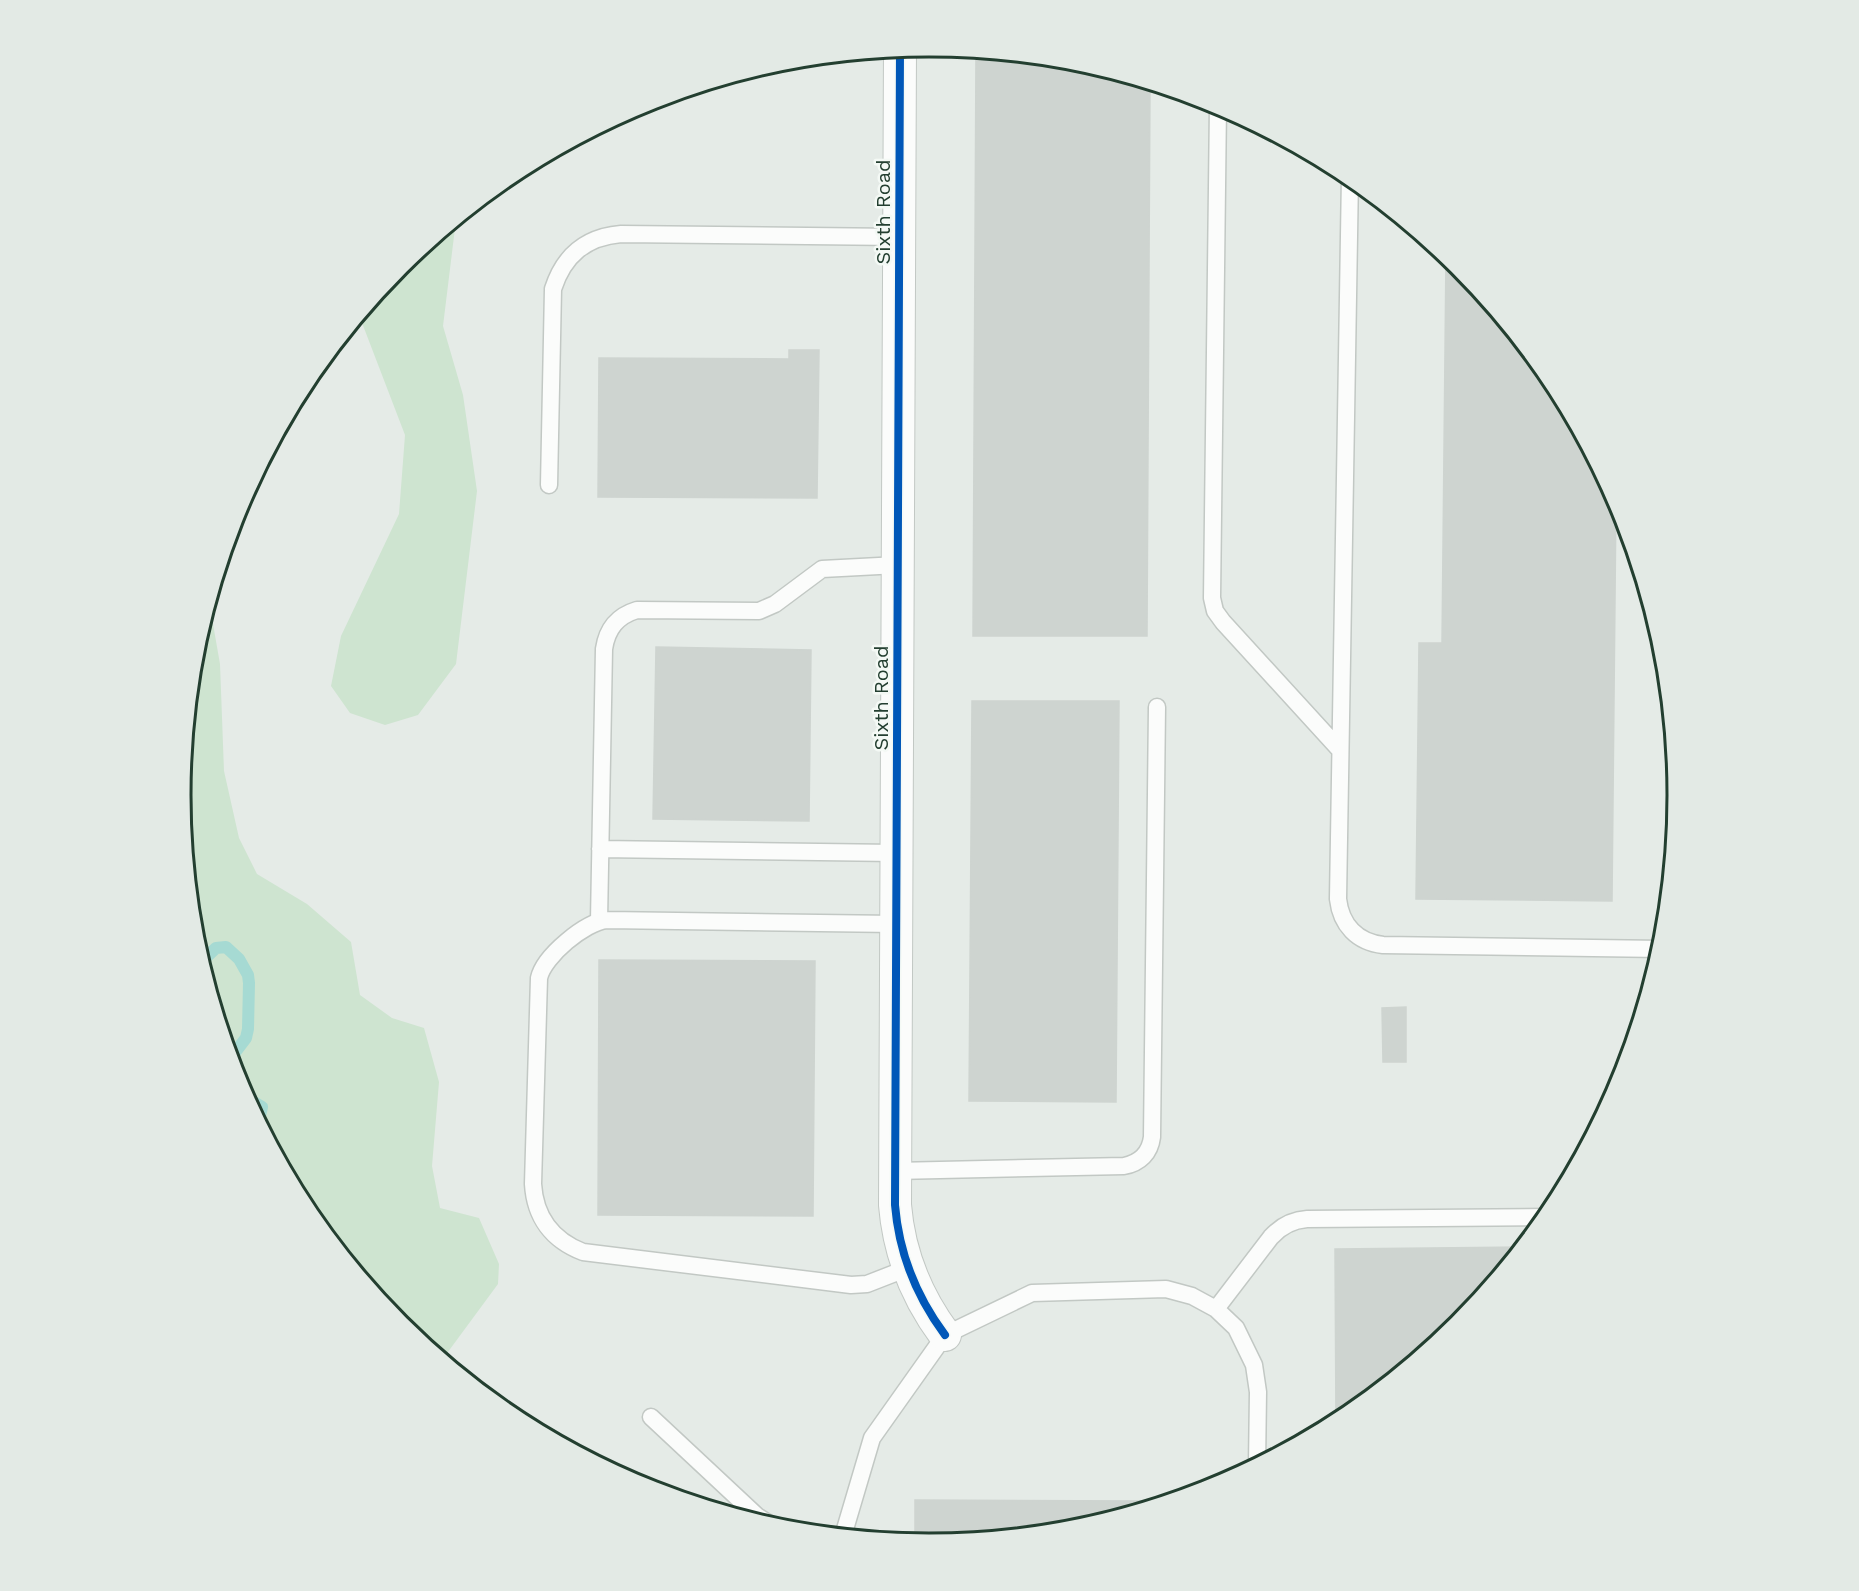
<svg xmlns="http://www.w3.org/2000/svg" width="1859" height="1591" font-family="'Work Sans',sans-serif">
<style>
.green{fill:#cee4d0}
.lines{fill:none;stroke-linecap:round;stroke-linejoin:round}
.stream{stroke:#a6dad3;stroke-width:12}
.building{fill:#ced4d0;stroke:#ced4d0;stroke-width:1.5}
.lane-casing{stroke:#c2c8c4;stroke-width:19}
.street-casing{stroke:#c2c8c4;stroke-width:34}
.lane{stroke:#fbfcfb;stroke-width:16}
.street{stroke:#fbfcfb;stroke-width:32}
.cycleway-casing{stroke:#f4f9f5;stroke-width:11}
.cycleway{stroke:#0057b8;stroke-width:8}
.labels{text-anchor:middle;stroke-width:5;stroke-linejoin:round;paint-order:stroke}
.street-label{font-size:20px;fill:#233f30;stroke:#f4f9f5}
.rim{fill:none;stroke:#233f30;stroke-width:3}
</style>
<rect width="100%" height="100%" fill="#e5ebe7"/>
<path class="green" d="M456,220l-13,106 20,69 14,96 -21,173 -38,51 -33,10 -35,-12 -19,-27 10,-50 58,-122 6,-79 -46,-120 41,-49z
M209,601l11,63 4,107 15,67 18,36 50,30 44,38 9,53 32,23 32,10 15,54 -7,84 8,42 39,10 20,46 -1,20 -56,76 -42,-35 -93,-114 -70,-129 -42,-141 -14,-146 14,-146z"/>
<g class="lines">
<path class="stream" d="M201,962l15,-14 10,-1 13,12 9,16 1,8 -1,46 -2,9 -16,21
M245,1097l17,10 -2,9 -3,2"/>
</g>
<path class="building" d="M976,51l100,10 74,22 -3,553h-174z
M1446,255l13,11 93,114 64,119 -4,402 -196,-2 3,-256h23z
M789,350h30l-2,148 -219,-1 1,-139 190,1z
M656,647l155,3 -2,171 -156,-2z
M972,701h147l-3,401 -147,-1z
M599,960l216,1 -2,255 -215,-1z
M1406,1007v55h-23l-1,-54z
M1523,1247l-64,78 -123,99 -1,-175z
M915,1500l228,1v9l-68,20 -146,14 -14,-1z"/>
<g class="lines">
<defs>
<path id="lane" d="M1218,105l-6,493 3,13 8,11 117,128
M1350,176l-12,723c3,26 19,43 45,46l279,4
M549,485l4,-196c11,-34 33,-52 68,-55l278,3
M600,849l296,4
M599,921l5,-272c3,-20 13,-33 33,-39l122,1 16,-7 47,-35 76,-4
M896,924l-289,-4c-22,2 -63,36 -68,58l-6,206c2,33 19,56 50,68l268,33 16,-1 41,-16
M895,1171l229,-5c16,-3 26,-13 28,-29l5,-430
M1216,1309l55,-72c10,-11 21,-17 36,-18l241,-2
M651,1417l106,99 19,12
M843,1536l29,-98 73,-103 87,-42 134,-4 26,7 24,13 20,19 18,37 4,27 -1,73"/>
<path id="street" d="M900,49l-5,1156c4,49 21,91 50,130"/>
</defs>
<use href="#lane" class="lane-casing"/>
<use href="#street" class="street-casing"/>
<use href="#lane" class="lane"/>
<use href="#street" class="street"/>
<defs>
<path id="cycleway" d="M900,49l-5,1156c4,49 21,91 50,130"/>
</defs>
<use href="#cycleway" class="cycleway-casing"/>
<use href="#cycleway" class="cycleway"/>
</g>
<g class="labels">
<g class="street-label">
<text transform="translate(883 212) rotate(-90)" y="7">Sixth Road</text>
<text transform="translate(881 698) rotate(-90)" y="7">Sixth Road</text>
</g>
</g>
<path d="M0 0H1859V1591H0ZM191 795a738 738 0 1 1 1476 0a738 738 0 1 1-1476 0Z" fill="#e3eae5" fill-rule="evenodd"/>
<path class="rim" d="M191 795a738 738 0 1 1 1476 0a738 738 0 1 1-1476 0Z"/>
</svg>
